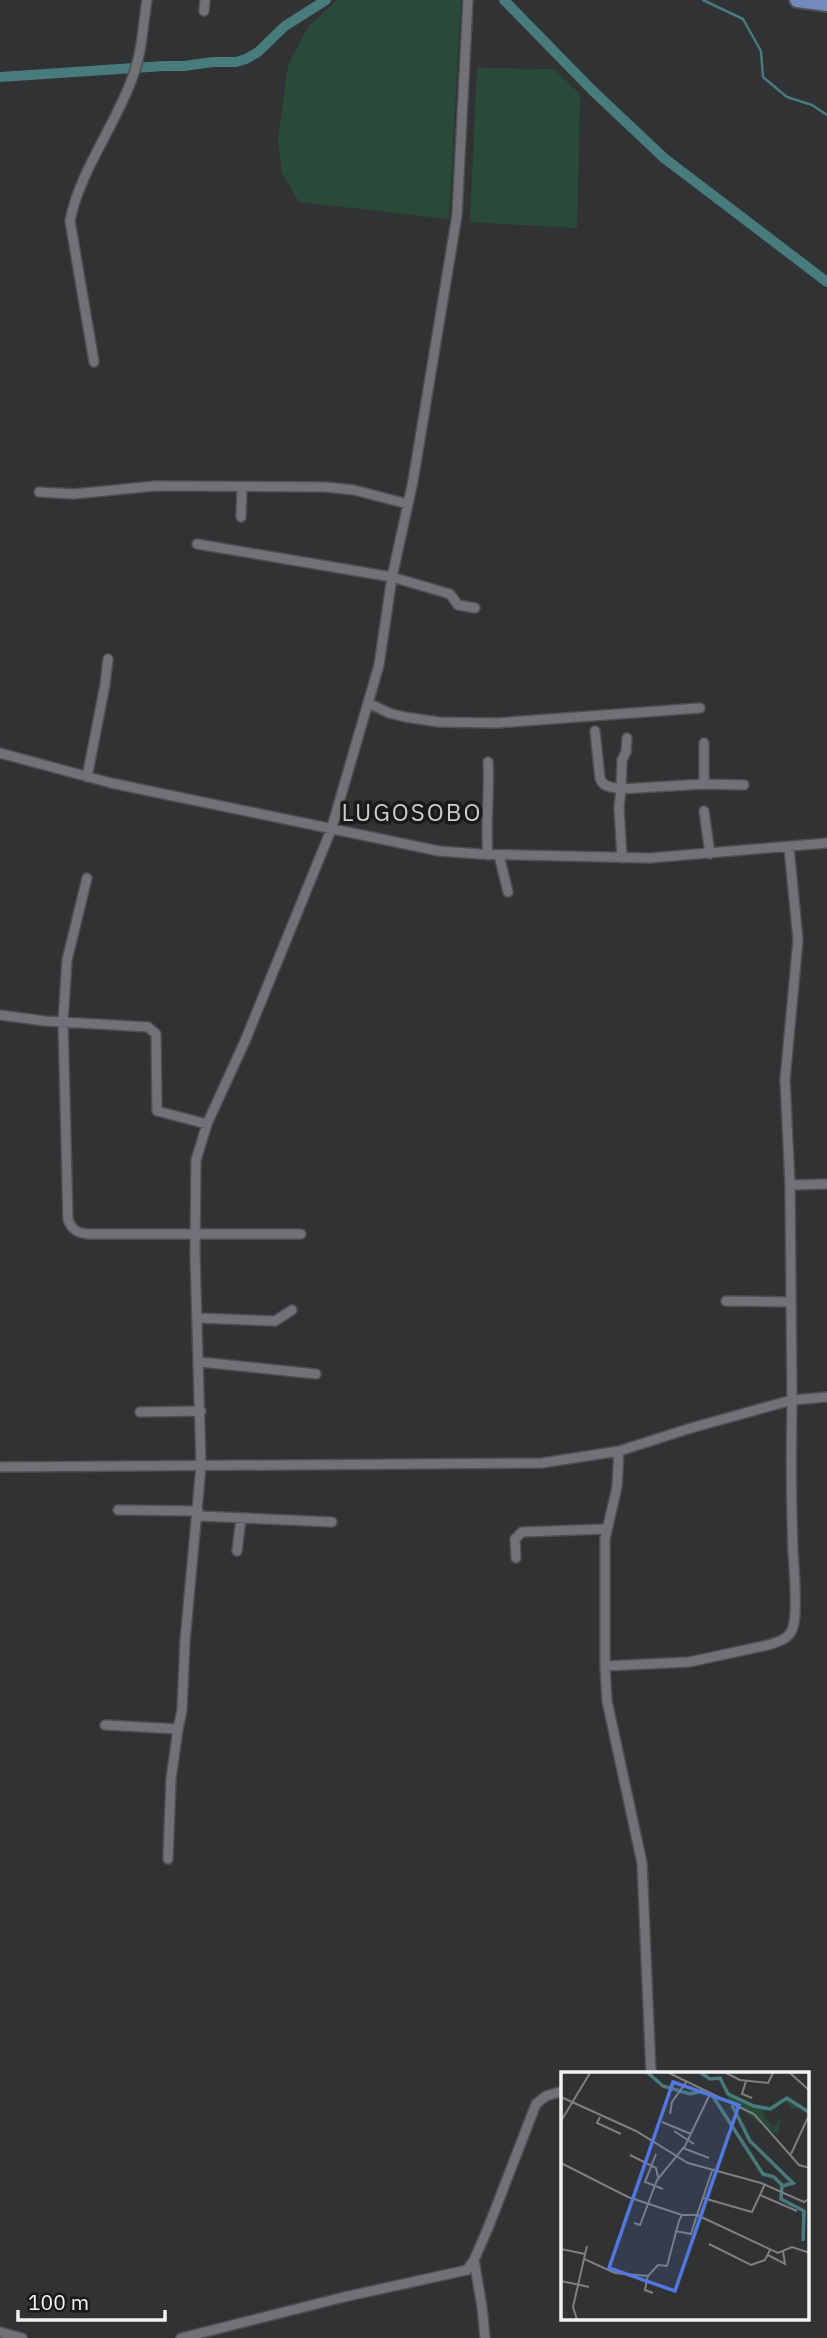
<svg xmlns="http://www.w3.org/2000/svg" width="827" height="2338" font-family="'IBM Plex Sans',sans-serif">
<style>
.green{fill:#294a38}
.lines{fill:none;stroke-linecap:round;stroke-linejoin:round}
.stream{stroke:#487b7c;stroke-width:2.5}
.canal{stroke:#487b7c;stroke-width:10}
.street-casing{stroke:#4d4e50;stroke-width:12}
.primary-casing{stroke:#4d4e50;stroke-width:18}
.street{stroke:#717275;stroke-width:9}
.primary{stroke:#7589bd;stroke-width:14}
.labels{text-anchor:middle;stroke-width:7;stroke-linejoin:round;paint-order:stroke}
.quarter-label{font-size:24px;letter-spacing:2px;fill:#cbcccf;stroke:#1a1a1b}
.inset-river{fill:none;stroke:#487b7c;stroke-width:3.5}
.inset-road{fill:none;stroke:#7e7f81;stroke-width:2}
.view{fill:#5277df;fill-opacity:0.15;stroke:#5277df;stroke-width:3.5}
.inset-edge{fill:none;stroke:#f2f2f4;stroke-width:3.5}
</style>
<rect width="100%" height="100%" fill="#313234"/>
<path class="green" d="M337,0h124l-12,219 -150,-17 -17,-29 -4,-32 10,-76 20,-38z
M477,68l77,1 26,25 -3,134 -107,-6z"/>
<g class="lines">
<path class="stream" d="M703,0l40,19 18,32 2,26 24,20 25,8 15,10"/>
<path class="canal" d="M504,0l88,90 72,68 163,124
M0,77l164,-11h20l29,-4h23l10,-3 12,-7 27,-26 41,-26"/>
<defs>
<path id="street" d="M204,11l1,-11
M94,362l-24,-141c9,-49 47,-98 63,-145 9,-24 10,-51 14,-76
M39,492l35,2 81,-8 170,1 29,3 54,14
M241,517l1,-30
M197,544l195,33 58,17 8,11 17,3
M368,703l21,10 16,4 34,5 57,1 204,-15
M595,731l5,47c2,9 12,9 21,11l1,-29 4,-8 1,-14
M0,753l111,30 328,68 40,3 171,4 177,-15
M488,762c2,31 -3,61 0,93
M87,777l18,-92 3,-26
M704,784v-41
M704,811l6,43
M499,855l9,37
M622,858l-3,-50 2,-19 83,-5 40,1
M87,878l-20,82 -4,62 5,198c5,11 10,13 21,14h212
M0,1015l45,6 103,6 8,7 1,77 50,13
M790,1185l37,-1
M726,1301l65,1
M198,1318l77,3 17,-11
M200,1362l116,12
M140,1412l61,-1
M0,1467l542,-4 77,-12
M118,1510l80,1
M198,1516l134,6
M237,1551l4,-33
M516,1558l-1,-19 7,-7 84,-3
M605,1666l84,-4 79,-17c10,-3 22,-6 25,-18 5,-15 1,-58 0,-75 -2,-51 -2,-102 -1,-152l35,-3
M105,1725l73,4 4,-19 3,-69 16,-175 -6,-212 1,-94 11,-36 38,-83 86,-211 48,-165 13,-88 21,-96 44,-266 11,-215
M168,1859l3,-80 7,-50
M651,2074l-9,-211 -35,-162 -2,-35v-127l12,-52 2,-36 72,-23 101,-28 -2,-215 -5,-105 13,-140 -9,-92
M474,2260l8,47 3,31
M0,2332l22,6
M181,2338l163,-41 123,-27 7,-10 14,-32 48,-124 10,-8 17,-5"/>
<path id="primary" d="M797,0l30,4"/>
</defs>
<use href="#street" class="street-casing"/>
<use href="#primary" class="primary-casing"/>
<use href="#street" class="street"/>
<use href="#primary" class="primary"/>
</g>
<g class="labels">
<g class="quarter-label">
<text x="412" y="821">LUGOSOBO</text>
</g>
</g>
<g transform="translate(561 2072)">
<rect width="248" height="248" fill="#313234"/>
<path d="M167,22l33,14 9,1 13,-11 16,9 -6,2 -9,-9 -10,10 -12,1 11,18 8,-12 -3,16h-4l-46,-33z" fill="#294a38"/>
<path class="inset-river" d="M87,1l15,13 27,8 12,-3M140,1l9,6 10,-1 8,16 26,12 16,3 17,-11 23,15M151,23l51,79 11,3 8,8 -1,14 23,12 -1,30M171,33l18,36 43,42 -11,3"/>
<path class="inset-road" d="M108,1l85,41 45,51 11,3M165,1l14,7 28,3 5,-10M229,1l20,18M185,9l-4,13 10,4M0,25l75,34 52,32 73,20 43,19 6,-4M109,42l2,-12 15,-21M39,45l-3,6 24,11M0,49l29,-48M101,50l29,12M113,59l20,13M122,76l26,10M95,82l-11,28 18,7M230,82l19,-41M69,83l26,13 2,9M0,91l67,34 54,18M199,123l37,16M142,126l49,14 13,-28M73,151l6,2 17,-45 28,-34 26,-54M114,159l16,3 6,-19 81,38 14,-6 18,6M148,172l42,21 14,-5 5,-10M26,174l-3,13 31,14 33,3 10,-11 9,1 12,-45 3,-6h15l15,-44M0,177l24,5M207,183l17,9 -2,-13M87,203l-3,15 8,3M0,209l28,6M16,248l-4,-13 11,-48"/>
<path class="view" d="M112,10l66,23 -64,186 -66,-23z"/>
<rect width="248" height="248" class="inset-edge"/>
</g>
<path d="M18 2310v10h147v-10" fill="none" stroke="#f2f2f4" stroke-width="3.5"/>
<text x="28" y="2310" font-size="21" fill="#f2f2f4" stroke="#1a1a1b" stroke-width="5" paint-order="stroke">100 m</text>
</svg>
